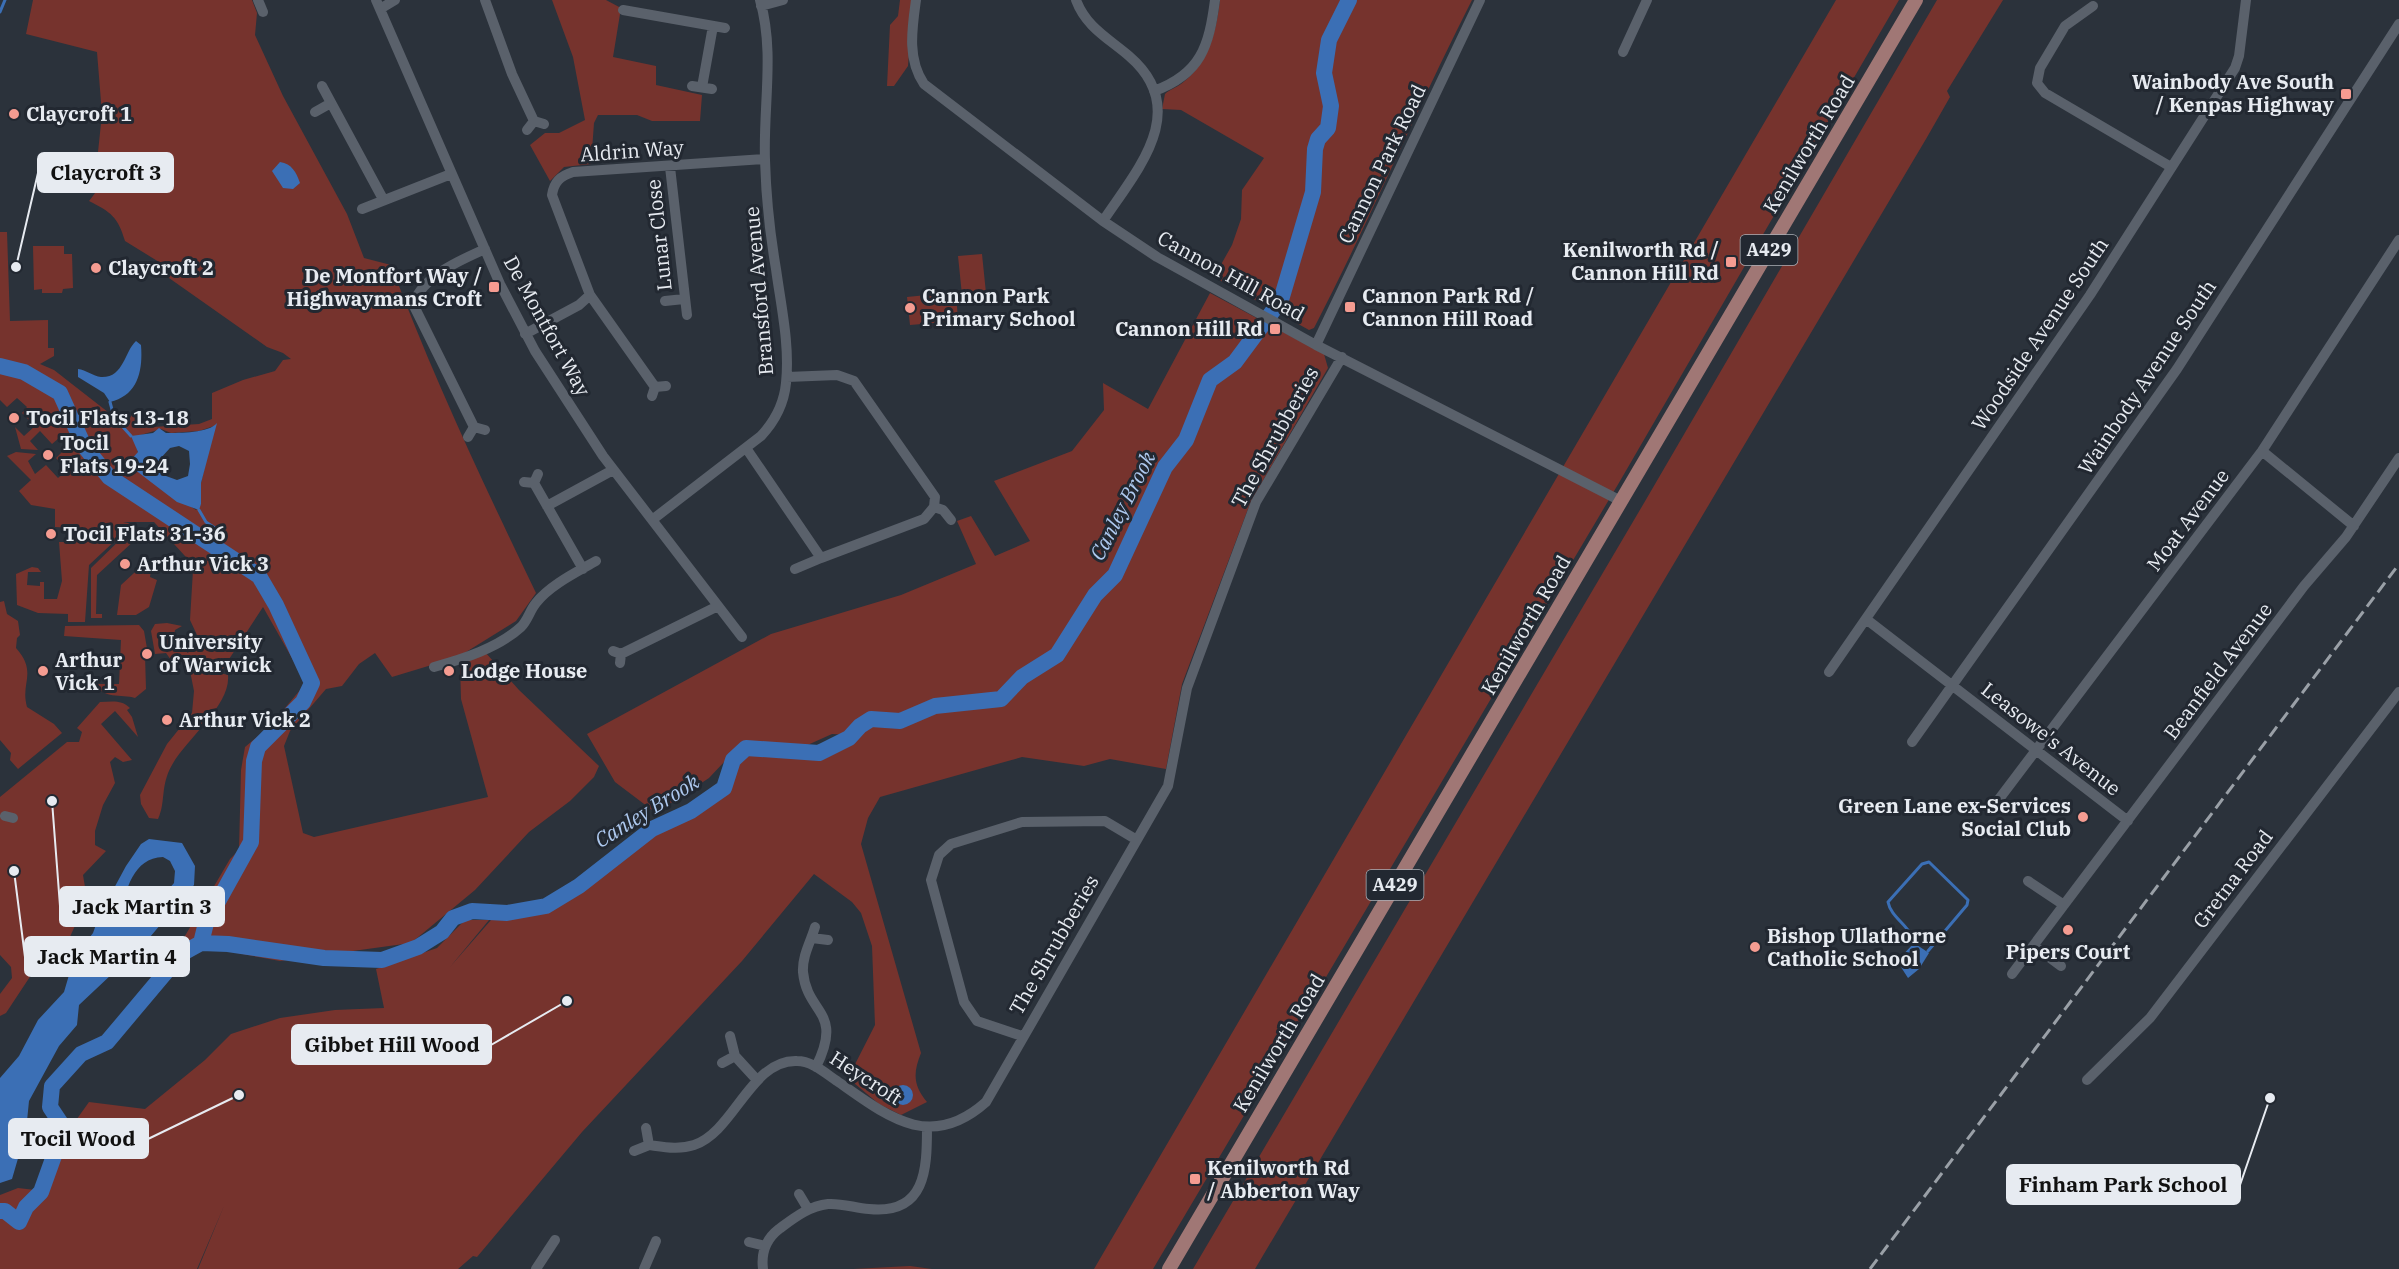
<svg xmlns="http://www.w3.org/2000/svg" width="2399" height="1269" font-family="'IBM Plex Serif',serif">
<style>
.green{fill:#76332d;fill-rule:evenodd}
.water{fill:#3b6fb5;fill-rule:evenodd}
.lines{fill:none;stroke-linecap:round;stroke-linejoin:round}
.stream{stroke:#3b6fb5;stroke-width:3}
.river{stroke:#3b6fb5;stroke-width:16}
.minor{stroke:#5a616b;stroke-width:10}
.major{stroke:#a07775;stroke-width:14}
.rail{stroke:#9aa0a7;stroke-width:3;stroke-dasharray:12 6;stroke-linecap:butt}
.poi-dot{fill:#f59c91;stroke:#222831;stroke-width:2}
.labels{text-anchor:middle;stroke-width:6;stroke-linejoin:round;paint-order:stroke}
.shield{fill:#222831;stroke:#acb0b7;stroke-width:1.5}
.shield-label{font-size:18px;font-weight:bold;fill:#e7ebf1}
.poi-label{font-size:20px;font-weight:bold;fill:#e7ebf1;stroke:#222831;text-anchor:start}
.street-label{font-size:20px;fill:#e7ebf1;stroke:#222831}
.water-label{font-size:21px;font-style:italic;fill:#aec9ef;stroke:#222831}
.leader{fill:none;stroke:#e7ebf1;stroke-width:2}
.callout-dot{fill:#e7ebf1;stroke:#222831;stroke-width:2}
.callout{fill:#e7ebf1;stroke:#e7ebf1;stroke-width:2}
.callout-label{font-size:21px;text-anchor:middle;font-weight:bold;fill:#111}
</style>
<rect width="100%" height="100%" fill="#2b323b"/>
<path class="green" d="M33,0h219l5,13 -2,22 28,61 64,118 17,44 27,7c42,112 93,220 145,328l-20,28 -58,36 -66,20 -17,-24 -16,11 -17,22 -16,3 -36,42 -6,15 19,87 11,4 174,-40 -27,-98 -1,-35 25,-12 34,38 80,76 -5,11 -24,24 -41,31 -54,58 -64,53 -131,18 -54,-10 -29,-1 -15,-9 48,-82 9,-9 2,-80 4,-23 24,-20 37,-44 -43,-76 -43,66 8,2c3,30 -41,63 -56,90 -12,21 -6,36 -14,54l-9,-1 -8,-14 -1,-9 27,-51 25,-31 2,-22 -6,-30 -17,-1 -5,-7 -11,1 -4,-23 4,-7 12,-1 15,3 -7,4 -2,11 15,12 9,-18 -7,-15 3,-50 11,-1 -9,-2 -41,-45h-31l10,2 -44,41 -4,57h-17v-8l-30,-1 -21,-8 -1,-31 16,-7 6,1 3,4h-13l-1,13 13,1v-4h4v17h13l5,-18 -3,-39h13l1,-14 -18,-1v-18l-24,-4 -12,-14 12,-11 -24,-24 9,-4 20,2 -8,7 7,13 11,-9 12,13 9,-8 -11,-12 11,-11 -8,-9 -7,6 -12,-13 -10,10 8,9 -17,-1 -6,-22 9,9 11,-10 -13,-13 5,-6 -10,-9 -10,9 -7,-7v-168h7l3,89 38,-1v28h6v8l-14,8 14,6 68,53h5l6,-10 5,2v13l61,-4 13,-5v-26l31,-13 32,-9 8,-11 8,-1 -8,-6 -16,-6 -98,-69 -10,-16 -34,-21c-7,-24 -14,-29 -36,-40 10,-12 17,-24 12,-39h19l-1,-4 -21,-6 4,-38 -5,-62 -71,-18zM214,426l-13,57v21l-5,6 -66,-44 1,-7 7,-6 -4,-16 27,-8 10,4 28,-2z
M552,0h54l15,8 -8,49 43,9v19l46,10 -2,26h-48l-15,-6h-39l-4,8 -3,41 -27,3 -14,14 -20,-36 15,-12h14l26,-13 -12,-63z
M900,0h13l-5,66 -14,20h-7l3,-61 8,-9z
M1220,0h252c-55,108 -102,220 -158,328l-5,2 -95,-53 18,-32 9,-26 1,-29 22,-32 -83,-48 -19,-1 3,-15c5,-5 11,-6 16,-10 28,-21 35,-52 39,-84z
M1836,0h63l-279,481 -467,788h-59z
M1937,0h66l-56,91 3,6 -24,42 -671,1130h-62l451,-766z
M33,246h31v8h8l1,34 -10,1 -1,4h-20v-4l-8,1z
M982,254l4,39 -24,2 -4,-39z
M956,292l2,29 -48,4 -3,-28z
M1210,293l114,61 4,14 -77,133 -69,183 -16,85 -56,-10 -26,7 -62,-9 -142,40 -12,21 -7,26 60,209c-8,20 -8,32 6,49l-26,13 -22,-11 -31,-26 27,-53 -3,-79 -11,-33 -9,-11 -38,-28 -72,87 -160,171 -105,125 -4,-1 -15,13h-260l26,-63 -27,63h-197v-74l18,-7 26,3 30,-68 15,-21 56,7 60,-49 26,-26 49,-16 55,-8 49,-2 -8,-39 61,-21 28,-28h24l-39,47 41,-47 29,-3 30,-7 106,-79 35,-15 37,-25 8,-29 12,-11c33,3 84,16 107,-16l-23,-1 -29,13 -61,-4 -33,35 -53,35 -41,-31 -28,-48 184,-100 130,-39 75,-31 -19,-43 14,-5 24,40 35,-15 -36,-60 78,-30 32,-41 -1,-27 45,26z
M128,532l8,7 -39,36 -1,39h6v4h-11v-50z
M147,561l9,8 -5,1 -1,7 7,3 -8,27 -13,8h-19l4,-30z
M4,601l3,13 11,7 2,14 -3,3 -1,10c22,25 4,34 11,59l27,17 8,9 -44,36 -8,-9 1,-7 -11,-13v-138z
M139,625l5,6 4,23 -3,1 1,34 -11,9c-13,-4 -34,1 -38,-14h22l2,-44 -57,-4 1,-10z
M100,702c11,0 21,-3 30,6l-3,2 5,7 6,20 -23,-26 -14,13 31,36 -9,2 -8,-5 -5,5 5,21 -12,22 -8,26v14l11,6 -23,24 4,24 -27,60 -15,-5 -39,59 -6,3v-22l12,-16 -1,-11 -11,-12v-158l67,-55h12l3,-10 -5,-4z
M910,1266l22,3h-79z"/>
<path class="water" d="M280,162c12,2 16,10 20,21l-7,6 -10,-1 -11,-17z
M136,341l5,4c2,26 -3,50 -31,57l-6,-9 -26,-16v-8c8,1 15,7 23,8 23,1 23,-25 35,-36z
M217,423l-16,60v21l-2,6 -22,-8 -47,-36 -1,-4 9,-10 -7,-16 22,-3 6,-5 7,5c14,0 43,0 51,-10zM179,446l10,5 1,13 -2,12 -11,4 -11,-4 -7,-16 11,-12z
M149,839l33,4 13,23 -1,19 -44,52 -21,9 -12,13 -5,15 -33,31 -2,20 -18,21 -30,55 -3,30 -14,48 -12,4v-105l19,-22 19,-36 26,-28 10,-34 19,-25 6,-17 27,-50 15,-22zM163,857l7,4 5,10 -1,12 -30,35 -9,6 -10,-1 -5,-8c6,-25 13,-57 43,-58z
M1914,943l15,10 -10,16 -11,9 -11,-17z
M893 1095a10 10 0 1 1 20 0a10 10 0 1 1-20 0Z"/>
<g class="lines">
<path class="stream" d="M0,12l5,-12
M110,402l4,15 17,19
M199,510l7,12 12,8 1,20
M1914,943c-3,-17 -23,-25 -26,-41l34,-38 7,-2 39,38 -1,5 -39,46"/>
<path class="river" d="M0,366l24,6 36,21 24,53 25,31 150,99 17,29 36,78 -9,19 -45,45 -4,14 -3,81 -45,81 -5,20
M0,1211h5l14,11 7,-15 15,-15 23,-64 -14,-21 2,-21 29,-32 26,-12 74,-88 20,-11 27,1 96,14 58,2 36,-13 24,-15 11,-14 19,-7 35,2 39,-7 33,-20 73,-57 39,-18 33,-23 9,-28 13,-12 73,5 30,-15 11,-12 11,-7 29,2 35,-15 66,-7 21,-22 35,-22 38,-60 20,-20 50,-108 21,-27 24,-60 25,-18 46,-62 32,-108 2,-43 3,-10 10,-11 3,-22 -7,-33 5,-33 20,-40"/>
<path class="minor" d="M258,0l5,12
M376,0l124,284 35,67 68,105 139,181
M485,0l27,74 22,47
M916,0c-4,29 -9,59 8,84l179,137 54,36 159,88 305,156
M1076,0c10,27 32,38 53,56 63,54 8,114 -26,165
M761,6l22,-6
M2093,6l-28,20 -25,42 -3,15 8,10 126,74
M380,9l15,-9
M623,10l102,18
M1623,52l24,-52
M322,86l61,113
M692,86l20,3
M702,87l11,-61
M1154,91c47,-17 55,-45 61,-91
M315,112l16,-9
M527,130l7,-9 10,3
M670,167l17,148
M362,209l89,-35
M590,295l65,92
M665,301l19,-2
M525,334l54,-29 11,-10 -38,-100c2,-13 8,-19 21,-23l192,-13
M1316,345l164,-345
M787,377l50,-2 17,6 81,116 -1,10 9,3 8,10
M652,396l3,-9 11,-1
M474,427l-61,-123c11,-29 46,-43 72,-55
M468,437l6,-10 11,3
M746,448l75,110 103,-39 10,-12
M2262,451l92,75
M524,482l10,1 4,-9
M534,483l49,86
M547,506l66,-36
M652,520l109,-84c14,-15 23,-32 25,-53 4,-38 -5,-77 -10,-114 -6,-35 -10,-73 -11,-109 -2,-54 10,-108 -5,-160
M795,569l26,-11
M1866,619l262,202
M613,651l8,3 -1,9
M621,654l97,-48
M434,667c29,-8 64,-19 87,-40 7,-7 9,-17 15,-24 14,-18 41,-31 60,-42
M1829,672l261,-377 145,-227 4,-12 7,-56
M1912,742l265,-373 222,-345
M1990,811l272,-360 137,-211
M5,816l8,2
M2028,881l36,24
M815,927c-4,14 -13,29 -12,45 4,43 41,38 13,95
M812,938l16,2
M2034,946l27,20
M2012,974l292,-388 42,-49 53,-79
M1022,1036l-45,-15 -13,-19 -33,-122 8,-25 12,-11 71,-22 83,-1 32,19
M735,1056l22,24
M722,1063l13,-7 -5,-20
M2087,1080l63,-62 249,-326
M649,1145c15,2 30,5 45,0 40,-13 57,-86 103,-84 15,0 28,12 40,20 50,35 93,71 149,21l182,-316 19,-98 69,-186 86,-145
M634,1151l15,-6 -3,-17
M799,1194l9,15
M749,1242l16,4
M536,1269l19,-29
M644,1269l12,-28
M763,1269c-2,-16 3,-30 16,-40 15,-11 30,-23 49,-25 14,-1 27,4 41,5 57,6 58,-40 58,-82"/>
<path class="major" d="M1169,1269l747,-1269"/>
<path class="rail" d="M1870,1269l529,-705"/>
</g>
<g class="poi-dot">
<rect x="2340" y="88" width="12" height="12" rx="3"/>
<circle cx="14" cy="114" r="6"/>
<rect x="1725" y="256" width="12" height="12" rx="3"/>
<circle cx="96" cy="268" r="6"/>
<rect x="488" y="281" width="12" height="12" rx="3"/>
<rect x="1344" y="301" width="12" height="12" rx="3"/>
<circle cx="910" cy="308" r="6"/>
<rect x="1269" y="323" width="12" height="12" rx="3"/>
<circle cx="14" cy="418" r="6"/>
<circle cx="48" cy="455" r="6"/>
<circle cx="51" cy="534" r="6"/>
<circle cx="125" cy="564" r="6"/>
<circle cx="147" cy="654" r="6"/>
<circle cx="43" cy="671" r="6"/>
<circle cx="449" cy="671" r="6"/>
<circle cx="167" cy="720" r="6"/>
<circle cx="2083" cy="817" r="6"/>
<circle cx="2068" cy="930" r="6"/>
<circle cx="1755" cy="947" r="6"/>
<rect x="1189" y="1173" width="12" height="12" rx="3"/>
</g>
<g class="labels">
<g class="shield">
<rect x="1740.5" y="235" width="57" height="30" rx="4.5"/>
<rect x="1366.5" y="870" width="57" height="30" rx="4.5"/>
</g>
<g class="shield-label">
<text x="1769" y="256">A429</text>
<text x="1395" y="891">A429</text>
</g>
<g class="poi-label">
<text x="2334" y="89" text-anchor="end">Wainbody Ave South<tspan x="2334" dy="23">/ Kenpas Highway</tspan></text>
<text x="26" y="121">Claycroft 1</text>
<text x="1719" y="257" text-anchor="end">Kenilworth Rd /<tspan x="1719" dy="23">Cannon Hill Rd</tspan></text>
<text x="108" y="275">Claycroft 2</text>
<text x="482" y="283" text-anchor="end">De Montfort Way /<tspan x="482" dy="23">Highwaymans Croft</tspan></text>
<text x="922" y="303">Cannon Park<tspan x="922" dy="23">Primary School</tspan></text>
<text x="1362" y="303">Cannon Park Rd /<tspan x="1362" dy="23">Cannon Hill Road</tspan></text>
<text x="1263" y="336" text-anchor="end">Cannon Hill Rd</text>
<text x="26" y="425">Tocil Flats 13-18</text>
<text x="60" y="450">Tocil<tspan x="60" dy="23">Flats 19-24</tspan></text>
<text x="63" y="541">Tocil Flats 31-36</text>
<text x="137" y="571">Arthur Vick 3</text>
<text x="159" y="649">University<tspan x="159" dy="23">of Warwick</tspan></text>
<text x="55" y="667">Arthur<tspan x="55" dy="23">Vick 1</tspan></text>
<text x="461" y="678">Lodge House</text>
<text x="179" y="727">Arthur Vick 2</text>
<text x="2071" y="813" text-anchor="end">Green Lane ex-Services<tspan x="2071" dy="23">Social Club</tspan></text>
<text x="1767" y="943">Bishop Ullathorne<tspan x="1767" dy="23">Catholic School</tspan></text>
<text x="2068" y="959" text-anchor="middle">Pipers Court</text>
<text x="1207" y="1175">Kenilworth Rd<tspan x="1207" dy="23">/ Abberton Way</tspan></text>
</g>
<g class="street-label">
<text transform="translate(1809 144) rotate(-59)" y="7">Kenilworth Road</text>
<text transform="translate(632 151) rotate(-4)" y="7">Aldrin Way</text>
<text transform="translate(1382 164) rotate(-64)" y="7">Cannon Park Road</text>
<text transform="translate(659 235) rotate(-96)" y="7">Lunar Close</text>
<text transform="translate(1231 276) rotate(29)" y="7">Cannon Hill Road</text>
<text transform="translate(759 291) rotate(-95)" y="7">Bransford Avenue</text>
<text transform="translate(547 326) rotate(61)" y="7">De Montfort Way</text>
<text transform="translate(2040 334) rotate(-56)" y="7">Woodside Avenue South</text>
<text transform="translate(2147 377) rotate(-56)" y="7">Wainbody Avenue South</text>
<text transform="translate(1275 437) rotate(-61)" y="7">The Shrubberies</text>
<text transform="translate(2188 520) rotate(-53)" y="7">Moat Avenue</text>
<text transform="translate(1526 625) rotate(-60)" y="7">Kenilworth Road</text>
<text transform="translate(2218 671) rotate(-53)" y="7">Beanfield Avenue</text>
<text transform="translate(2051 739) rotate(38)" y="7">Leasowe's Avenue</text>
<text transform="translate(2233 879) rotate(-53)" y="7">Gretna Road</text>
<text transform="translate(1054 945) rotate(-60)" y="7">The Shrubberies</text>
<text transform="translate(1279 1043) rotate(-59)" y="7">Kenilworth Road</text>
<text transform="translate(866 1078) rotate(33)" y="7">Heycroft</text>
</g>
<g class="water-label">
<text transform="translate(1123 506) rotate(-63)" y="7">Canley Brook</text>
<text transform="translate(647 811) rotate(-32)" y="7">Canley Brook</text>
</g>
</g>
<path class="leader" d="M16 267L38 173M52 801L60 906M14 871L25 957M567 1001L491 1045M239 1095L148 1139M2270 1098L2240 1185"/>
<g class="callout-dot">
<circle cx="16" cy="267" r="6"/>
<circle cx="52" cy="801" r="6"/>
<circle cx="14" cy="871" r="6"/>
<circle cx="567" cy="1001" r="6"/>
<circle cx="239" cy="1095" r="6"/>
<circle cx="2270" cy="1098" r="6"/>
</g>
<g class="callout">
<rect x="38" y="153" width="135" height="39" rx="6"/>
<rect x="60" y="887" width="164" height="39" rx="6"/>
<rect x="25" y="937" width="164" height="39" rx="6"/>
<rect x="292" y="1025" width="199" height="39" rx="6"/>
<rect x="9" y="1119" width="139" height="39" rx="6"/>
<rect x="2007" y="1165" width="233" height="39" rx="6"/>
</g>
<g class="callout-label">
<text x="106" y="180">Claycroft 3</text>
<text x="142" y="914">Jack Martin 3</text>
<text x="107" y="964">Jack Martin 4</text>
<text x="392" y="1052">Gibbet Hill Wood</text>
<text x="78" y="1146">Tocil Wood</text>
<text x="2123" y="1192">Finham Park School</text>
</g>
</svg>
